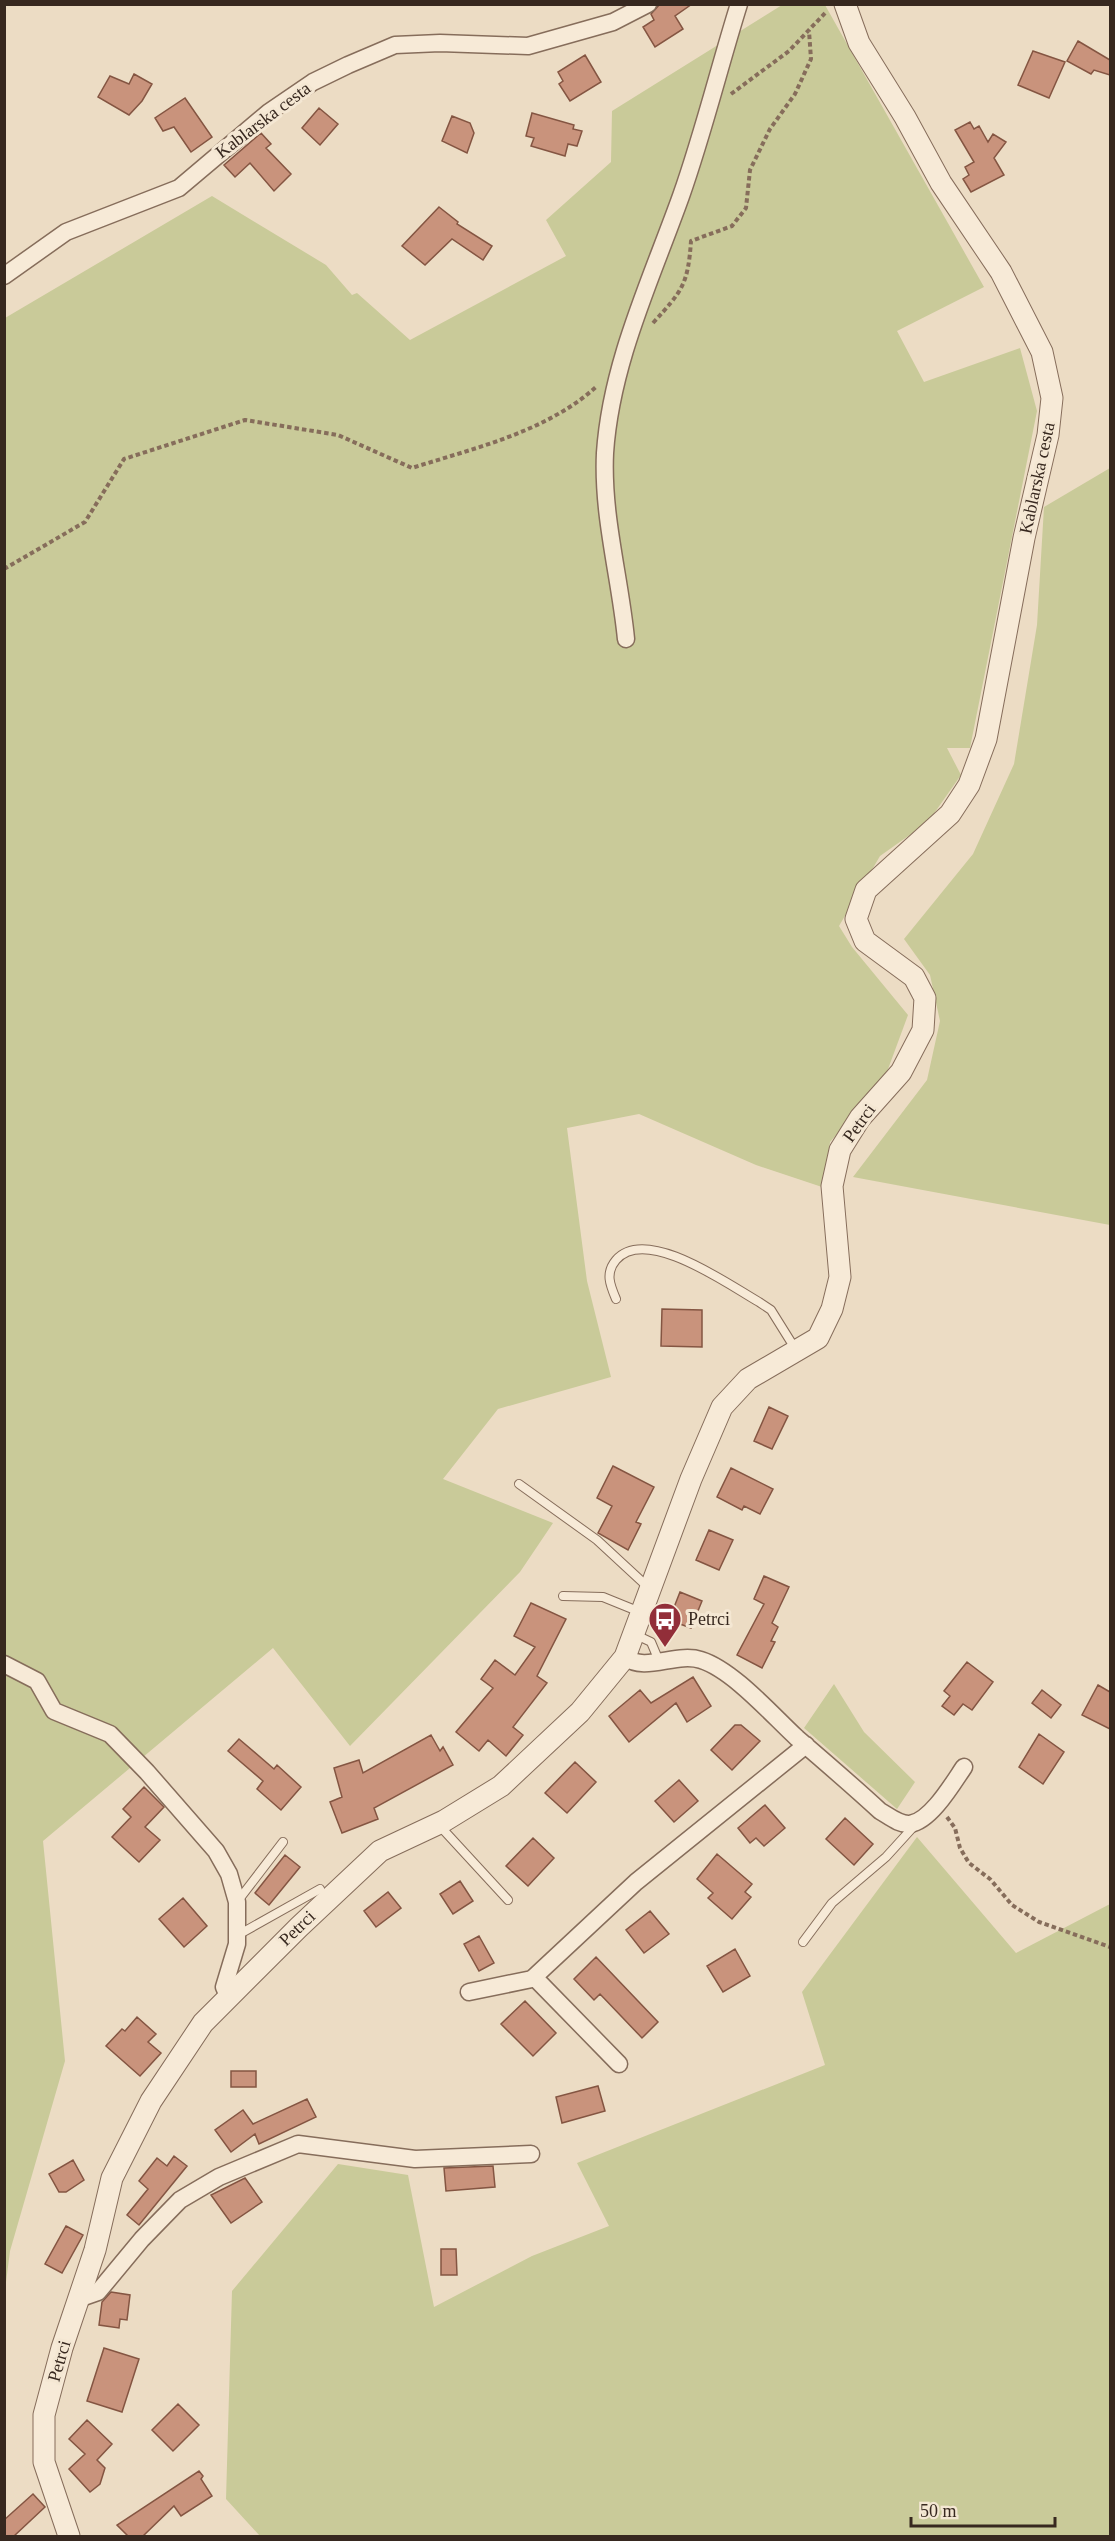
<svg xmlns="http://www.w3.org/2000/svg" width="1115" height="2541" font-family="'Times New Roman',serif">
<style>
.green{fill:#c9ca99}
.building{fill:#c9937c;stroke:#845542;stroke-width:1.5}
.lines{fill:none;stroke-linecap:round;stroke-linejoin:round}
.service-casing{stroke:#866d5b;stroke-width:10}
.minor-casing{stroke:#866d5b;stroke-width:19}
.tertiary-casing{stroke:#866d5b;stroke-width:23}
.path{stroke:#866d5b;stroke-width:4;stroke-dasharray:4.5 3;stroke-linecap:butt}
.service{stroke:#f7ead7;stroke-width:8}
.minor{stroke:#f7ead7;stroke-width:16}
.tertiary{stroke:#f7ead7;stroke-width:21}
.labels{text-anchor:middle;stroke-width:6;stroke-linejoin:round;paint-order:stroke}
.street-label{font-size:18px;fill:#37281f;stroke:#f4e7d3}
.poi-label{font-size:18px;fill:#37281f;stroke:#f4e7d3;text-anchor:start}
</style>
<rect width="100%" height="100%" fill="#ecdcc4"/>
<path class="green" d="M782,5h43l159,282 -87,44 27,51 96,-34 17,63 -67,337h-23l14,27 -33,47 -48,34 -41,70 13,21 56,68 -24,65 -54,62 -5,46 -69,-23 -117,-51 -72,14 20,153 24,96 -113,32 -55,70 110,44 -33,49 -170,174 -77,-98 -230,193 22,220 -55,190 -5,39v-1972l207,-122 114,69 26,30 5,-2 53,47 156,-84 -20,-36 65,-58 1,-51z
M1110,468v757l-257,-48 74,-97 13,-59 -10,-46 -26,-36 69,-85 41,-90 23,-139 7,-118z
M834,1684l30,48 51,50 -18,27 -93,-81z
M917,1837l99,116 94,-49v632h-850l-34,-37 6,-208 106,-127 70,11 26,132 98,-51 77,-30 -32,-63 248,-98 -23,-73z"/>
<path class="building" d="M660,4h32l-17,12 8,13 -28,18 -12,-20 11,-7 -3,-6z
M1078,41l32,19v15l-16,-5 -3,4 -24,-13z
M1033,51l32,11 -16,36 -31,-13z
M585,55l16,27 -31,19 -11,-17 4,-3 -5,-9z
M134,74l18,10 -10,17 -13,14 -31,-18 12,-21 19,8z
M185,98l27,39 -21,15 -17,-25 -11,4 -8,-13z
M319,108l19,16 -18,21 -18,-17z
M532,113l42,12 -1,4 9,2 -5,15 -9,-2 -3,12 -34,-10 3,-8 -8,-2z
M452,116l18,7 4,10 -7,20 -25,-12z
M970,122l4,7 5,-3 9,16 5,-8 13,8 -12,16 10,17 -33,17 -8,-13 6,-4 -4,-8 9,-5 -19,-32z
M261,133l10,11 -5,4 25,26 -17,17 -24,-28 -15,14 -11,-12z
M439,207l19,15 -1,2 35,22 -9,14 -31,-21 -27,26 -23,-19z
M662,1309l40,1v37l-41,-1z
M769,1407l19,9 -16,33 -18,-8z
M613,1466l41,21 -18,35 5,2 -13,26 -30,-17 14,-27 -15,-8z
M731,1468l42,21 -13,25 -16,-8 -2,4 -25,-13z
M709,1530l24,10 -14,30 -23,-10z
M764,1576l25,11 -17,36 6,4 -7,14 4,1 -13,26 -25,-13 27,-51 -10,-5z
M680,1592l22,9 -11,27 -22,-8z
M531,1603l35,16 -29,57 10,7 -34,44 10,8 -17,21 -18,-16 -9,11 -23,-19 37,-44 -12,-9 14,-19 20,15 20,-28 -21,-11z
M967,1662l26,20 -21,28 -9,-6 -9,11 -12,-9 8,-10 -6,-5z
M693,1677l18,29 -24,16 -11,-19 -47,39 -20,-26 31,-26 11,13z
M1098,1685l12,7v37l-28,-14z
M1042,1690l19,15 -10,13 -19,-15z
M735,1725h6l19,16 -28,29 -21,-20z
M1039,1734l25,18 -21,32 -24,-17z
M431,1735l9,16 3,-4 10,18 -79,43 4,11 -36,14 -12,-31 12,-5 -8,-29 25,-8 4,13z
M239,1739l35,30 3,-4 24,22 -20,23 -24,-21 6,-8 -35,-30z
M575,1762l21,20 -29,31 -22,-20z
M679,1780l19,21 -24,21 -19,-21z
M144,1787l20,20 -19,20 15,13 -21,22 -27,-25 19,-20 -8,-8z
M765,1805l20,23 -21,18 -8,-8 -6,5 -12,-15z
M845,1818l28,26 -19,21 -28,-26z
M533,1838l21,20 -26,28 -22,-20z
M717,1854l35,30 -7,8 6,5 -19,22 -24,-21 5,-5 -16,-14z
M285,1855l15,12 -31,38 -14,-12z
M460,1881l13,20 -20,13 -13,-20z
M388,1892l13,16 -25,19 -12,-16z
M183,1898l24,28 -23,21 -25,-28z
M650,1911l19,23 -25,19 -18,-23z
M479,1936l15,27 -15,8 -15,-27z
M735,1949l15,27 -27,16 -16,-26z
M596,1957l62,65 -16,16 -42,-44 -6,6 -20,-21z
M525,2001l31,32 -23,23 -32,-32z
M137,2017l19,17 -8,8 13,11 -21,23 -34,-30 16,-17 3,2z
M231,2071h25v16h-25z
M598,2086l7,25 -43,12 -6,-26z
M307,2099l9,18 -57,27 -4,-10 -24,18 -16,-22 28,-20 10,14z
M174,2156l13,10 -48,59 -12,-10 21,-26 -9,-8 18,-23 10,8z
M73,2160l11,20 -18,12h-7l-10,-18z
M493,2166l2,21 -49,4 -2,-23z
M245,2178l17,24 -31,21 -20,-28z
M66,2226l17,9 -21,38 -17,-9z
M441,2249h15l1,26h-16z
M111,2292l19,3 -3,25 -7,-1 -1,9 -20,-3 3,-23z
M104,2348l35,11 -17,53 -35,-11z
M178,2404l21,21 -26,26 -21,-21z
M87,2420l25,24 -15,16 8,8 -5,16 -10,8 -21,-23 16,-15 -16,-15z
M199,2471l4,5 -2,3 11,17 -31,20 -7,-10 -31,30h-15l-11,-11z
M33,2494l12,13 -31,29h-10v-16z"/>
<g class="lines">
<defs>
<path id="service" d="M616,1299c-6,-14 -11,-26 0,-39 30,-35 113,25 143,42l12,8 25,40
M519,1484l78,56 53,49
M563,1596l40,1 37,15
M634,1634l17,8 8,19
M438,1824l70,76
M237,1902l46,-60
M238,1935l82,-46
M803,1942l29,-39 54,-46 30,-33"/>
<path id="minor" d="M4,276l62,-44 113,-44 90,-76 44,-30 35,-17 47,-20 45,-2 88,3 85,-24 35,-18
M626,639c-6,-62 -24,-123 -21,-186 6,-90 46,-173 76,-257 22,-62 38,-128 58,-192
M625,1657c20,16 51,-5 76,3 32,10 71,55 96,78 28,24 56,48 83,73 9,5 19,14 30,13 21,-3 43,-41 54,-57
M4,1664l33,17 17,30 56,23 37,38 69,79 13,23 8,28v42l-13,43 4,9
M534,1977l85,87
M469,1992l63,-13 104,-97 170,-137
M78,2299l20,-7 44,-53 38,-39 39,-23 79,-33 117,15 116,-5"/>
<path id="tertiary" d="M69,2536l-25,-74v-47l18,-67 33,-98 17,-72 39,-77 52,-78 96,-96 81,-76 64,-30 57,-35 79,-74 45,-55 66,-178 31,-72 26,-28 70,-41 14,-29 8,-32 -8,-91 8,-36 20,-32 41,-46 22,-42 2,-32 -11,-21 -49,-36 -9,-22 10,-29 84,-76 19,-29 17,-46 38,-201 24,-103 4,-37 -10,-46 -41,-80 -60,-89 -36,-66 -46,-74 -14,-39"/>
</defs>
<use href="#service" class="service-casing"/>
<use href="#minor" class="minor-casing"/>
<use href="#tertiary" class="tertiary-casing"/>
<path class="path" d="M731,94l58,-43 38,-40
M653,323c29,-32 35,-38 38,-82l41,-15 14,-18 4,-38 20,-41 25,-35 16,-35 -2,-28
M4,569l81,-47 39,-63 121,-39 93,15 74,33c62,-20 135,-36 185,-82
M947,1817l8,11 5,20 9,15 21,16 22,26 27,17 71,25"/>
<use href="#service" class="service"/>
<use href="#minor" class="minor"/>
<use href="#tertiary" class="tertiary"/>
</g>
<defs>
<symbol id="bus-pin" viewBox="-11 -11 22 30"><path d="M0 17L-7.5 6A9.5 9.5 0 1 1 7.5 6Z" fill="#922e39" stroke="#f4e7d3"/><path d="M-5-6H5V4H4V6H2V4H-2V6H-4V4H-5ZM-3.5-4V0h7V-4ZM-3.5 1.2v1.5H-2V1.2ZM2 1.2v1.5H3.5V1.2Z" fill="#fff"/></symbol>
</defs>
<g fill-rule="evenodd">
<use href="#bus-pin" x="646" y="1600" width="38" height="52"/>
</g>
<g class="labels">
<g class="street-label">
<text transform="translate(263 120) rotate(-37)" y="6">Kablarska cesta</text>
<text transform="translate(1037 478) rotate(-78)" y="6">Kablarska cesta</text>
<text transform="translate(859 1123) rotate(-54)" y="6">Petrci</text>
<text transform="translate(297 1928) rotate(-44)" y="6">Petrci</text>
<text transform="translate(59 2361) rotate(-74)" y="6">Petrci</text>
</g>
<g class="poi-label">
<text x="688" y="1625">Petrci</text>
</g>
</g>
<rect width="1115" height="2541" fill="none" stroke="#37281f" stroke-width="12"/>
<path d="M911 2517v9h144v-9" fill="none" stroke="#37281f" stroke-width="3"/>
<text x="920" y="2517" font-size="18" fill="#37281f" stroke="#f4e7d3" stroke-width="4.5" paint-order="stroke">50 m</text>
</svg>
